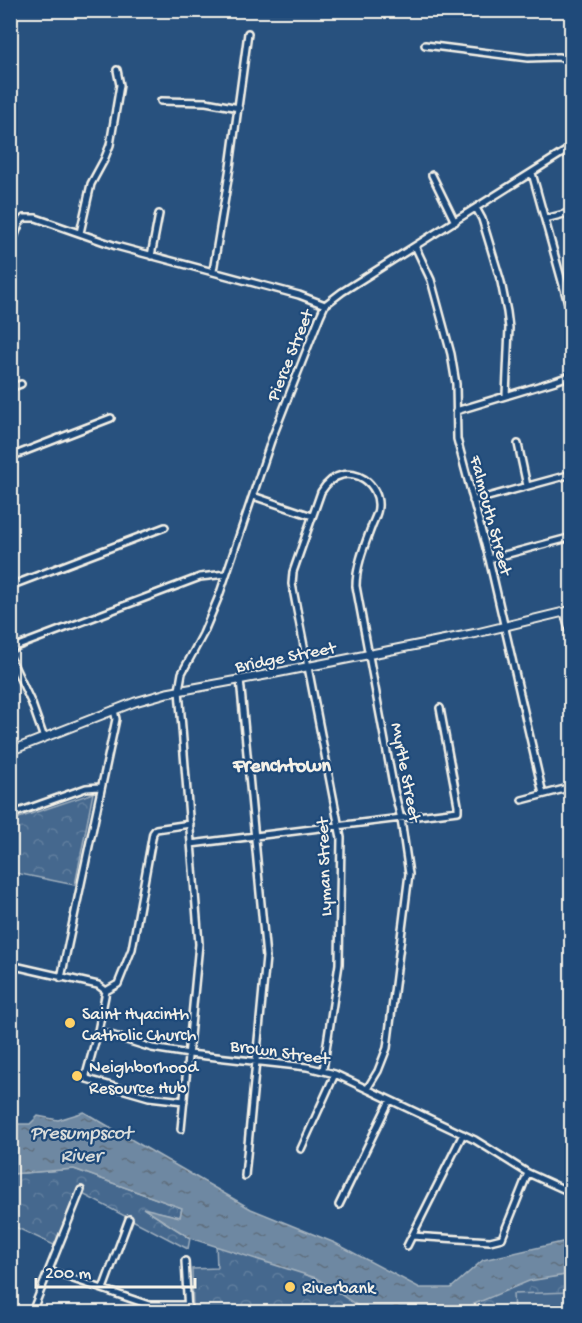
<svg xmlns="http://www.w3.org/2000/svg" width="582" height="1323" font-family="'Gochi Hand',sans-serif">
<style>
.park{fill:url(#park-crowns);stroke:#9cacbb;stroke-width:1.5}
.garden{fill:#45688e;stroke:#9cacbb;stroke-width:1.5}
.water{fill:url(#water-ripples);stroke:#a4b2be;stroke-width:1.5}
.lines{fill:none;stroke-linecap:round;stroke-linejoin:round}
.minor-casing{stroke:#f4f1e8;stroke-width:10}
.tertiary-casing{stroke:#f4f1e8;stroke-width:11}
.minor{stroke:#1f4a7a;stroke-width:5}
.tertiary{stroke:#1f4a7a;stroke-width:7}
.poi-dot{fill:#ffd166;stroke:#1f4a7a;stroke-width:2}
.labels{text-anchor:middle;stroke-width:4.5;stroke-linejoin:round;paint-order:stroke}
.street-label{font-size:18px;fill:#f4f1e8;stroke:#1f4a7a}
.poi-label{font-size:18px;fill:#f4f1e8;stroke:#1f4a7a;text-anchor:start}
.neighbourhood-label{font-size:20px;font-weight:bold;fill:#f4f1e8;stroke:#1f4a7a}
.water-label{font-size:20px;font-style:italic;fill:#d9dcda;stroke:#1f4a7a}
</style>
<defs>
<pattern id="park-crowns" width="20" height="18" patternUnits="userSpaceOnUse" patternTransform="scale(1.5)"><rect width="20" height="18" fill="#45688e"/><path d="M2 6a3 3 0 1 1 6 0M12 15a3 3 0 1 1 6 0" fill="none" stroke="#607e9e"/></pattern>
<pattern id="water-ripples" width="26" height="14" patternUnits="userSpaceOnUse" patternTransform="scale(1.5)"><rect width="26" height="14" fill="#6e88a2"/><path d="M2 4q2-2 4 0t4 0M15 11q2-2 4 0t4 0" fill="none" stroke="#5f6e7d"/></pattern>
</defs>
<rect width="100%" height="100%" fill="#28517e"/>
<filter id="ink" filterUnits="userSpaceOnUse"><feTurbulence type="fractalNoise" baseFrequency=".0167" numOctaves="2"/><feDisplacementMap in="SourceGraphic" scale="12" xChannelSelector="R" yChannelSelector="G"/><feConvolveMatrix kernelMatrix="1 2 1 2 8 2 1 2 1" color-interpolation-filters="sRGB"/></filter>
<g filter="url(#ink)">
<path class="park" d="M93,793l-18,92 -59,-12 -5,5 -1,-57z
M74,1169l108,39 -2,9 -35,-8 45,29 -2,11 -111,-58 -21,55 -45,-21v-51z
M216,1243l83,28 44,22 23,19h-173l-1,-43 25,-1z
M571,1274v38h-113l46,-28z"/>
<path class="garden" d="M571,1292v20h-57l-1,-18z"/>
<path class="water" d="M84,1112l167,97 84,34 85,45h31l32,-28 88,-20v34l-42,7 -57,24 -14,7h-91l-51,-34 -126,-40 -47,-30 37,9 2,-9 -108,-39 -63,5v-50h19l8,-8 20,4z"/>
<g class="lines">
<defs>
<path id="minor" d="M425,45l103,13 30,-1 14,3
M161,101l45,1 33,6
M532,173l39,141
M432,175l23,47
M476,208l6,11 19,63 6,30 2,16 -3,67
M545,219l27,-7
M80,233l11,-49 13,-24 6,-15 10,-60 -3,-15
M415,246l16,34 20,74 5,30 1,55 32,120 54,235
M10,248l10,-26 4,-4h12l80,28 183,49 26,10
M151,256l8,-42
M213,271l17,-104 18,-134
M10,388l11,-4
M456,411l99,-30 17,-6
M518,444l9,42
M10,457l101,-39
M253,496l59,20
M473,501l99,-27
M489,559l83,-22
M10,586l155,-59
M564,612l8,28
M10,649l190,-72 26,-3
M10,657l22,47 12,34
M240,679l26,278 -21,219
M522,800l50,-13
M10,815l76,-27 14,-1
M191,844l267,-33v-6l-18,-97
M10,965l88,20 8,6
M61,978l55,-259 -2,-9
M106,991l12,-7 14,-35 21,-116 3,-4 34,-5
M106,991l-8,40 -12,44 1,4 62,18 35,4
M98,1031l54,17 37,6 118,13 28,7 140,66 53,33 44,20
M323,1070l16,-106 2,-126 -49,-254 1,-12 28,-80c5,-8 11,-15 21,-17 7,-2 16,0 22,4 9,6 15,17 14,28 0,7 -5,14 -7,21 -7,19 -15,39 -15,58l38,204 7,29 8,55 -22,174 -9,23 -11,18
M181,1129l18,-185 -20,-254 3,-17 21,-39 16,-38 52,-155 49,-125 5,-11 17,-13 230,-145
M301,1149l34,-75
M339,1205l51,-105
M412,1236l78,5 12,-3 26,-65
M407,1246l56,-112
M185,1261l3,51
M50,1271l99,34h38
M103,1289l26,-70
M32,1312l49,-122"/>
<path id="tertiary" d="M10,751l125,-49 32,-9 104,-19 206,-41 95,-23"/>
</defs>
<use href="#minor" class="minor-casing"/>
<use href="#tertiary" class="tertiary-casing"/>
<use href="#minor" class="minor"/>
<use href="#tertiary" class="tertiary"/>
</g>
</g>
<g class="poi-dot">
<circle cx="70" cy="1023" r="6"/>
<circle cx="77" cy="1076" r="6"/>
<circle cx="290" cy="1287" r="6"/>
</g>
<g class="labels">
<g class="street-label">
<text transform="translate(289 355) rotate(-68)" y="6">Pierce Street</text>
<text transform="translate(492 515) rotate(75)" y="6">Falmouth Street</text>
<text transform="translate(285 656) rotate(-11)" y="6">Bridge Street</text>
<text transform="translate(407 772) rotate(79)" y="6">Myrtle Street</text>
<text transform="translate(323 867) rotate(-92)" y="6">Lyman Street</text>
<text transform="translate(280 1051) rotate(8)" y="6">Brown Street</text>
</g>
<g class="poi-label">
<text x="82" y="1019">Saint Hyacinth<tspan x="82" dy="21">Catholic Church</tspan></text>
<text x="89" y="1072">Neighborhood<tspan x="89" dy="21">Resource Hub</tspan></text>
<text x="302" y="1293">Riverbank</text>
</g>
<g class="neighbourhood-label">
<text x="282" y="771">Frenchtown</text>
</g>
<g class="water-label">
<text x="81" y="1138">Presumpscot<tspan x="81" dy="23">River</tspan></text>
</g>
</g>
<rect width="582" height="1323" fill="none" stroke="#1f4a7a" stroke-width="36"/>
<rect x="18" y="18" width="546" height="1287" fill="none" stroke="#f4f1e8" stroke-width="2" filter="url(#ink)"/>
<path d="M36 1278v9h159v-9" fill="none" stroke="#f4f1e8" stroke-width="3"/>
<text x="45" y="1278" font-size="18" fill="#f4f1e8" stroke="#1f4a7a" stroke-width="4.5" paint-order="stroke">200 m</text>
</svg>
